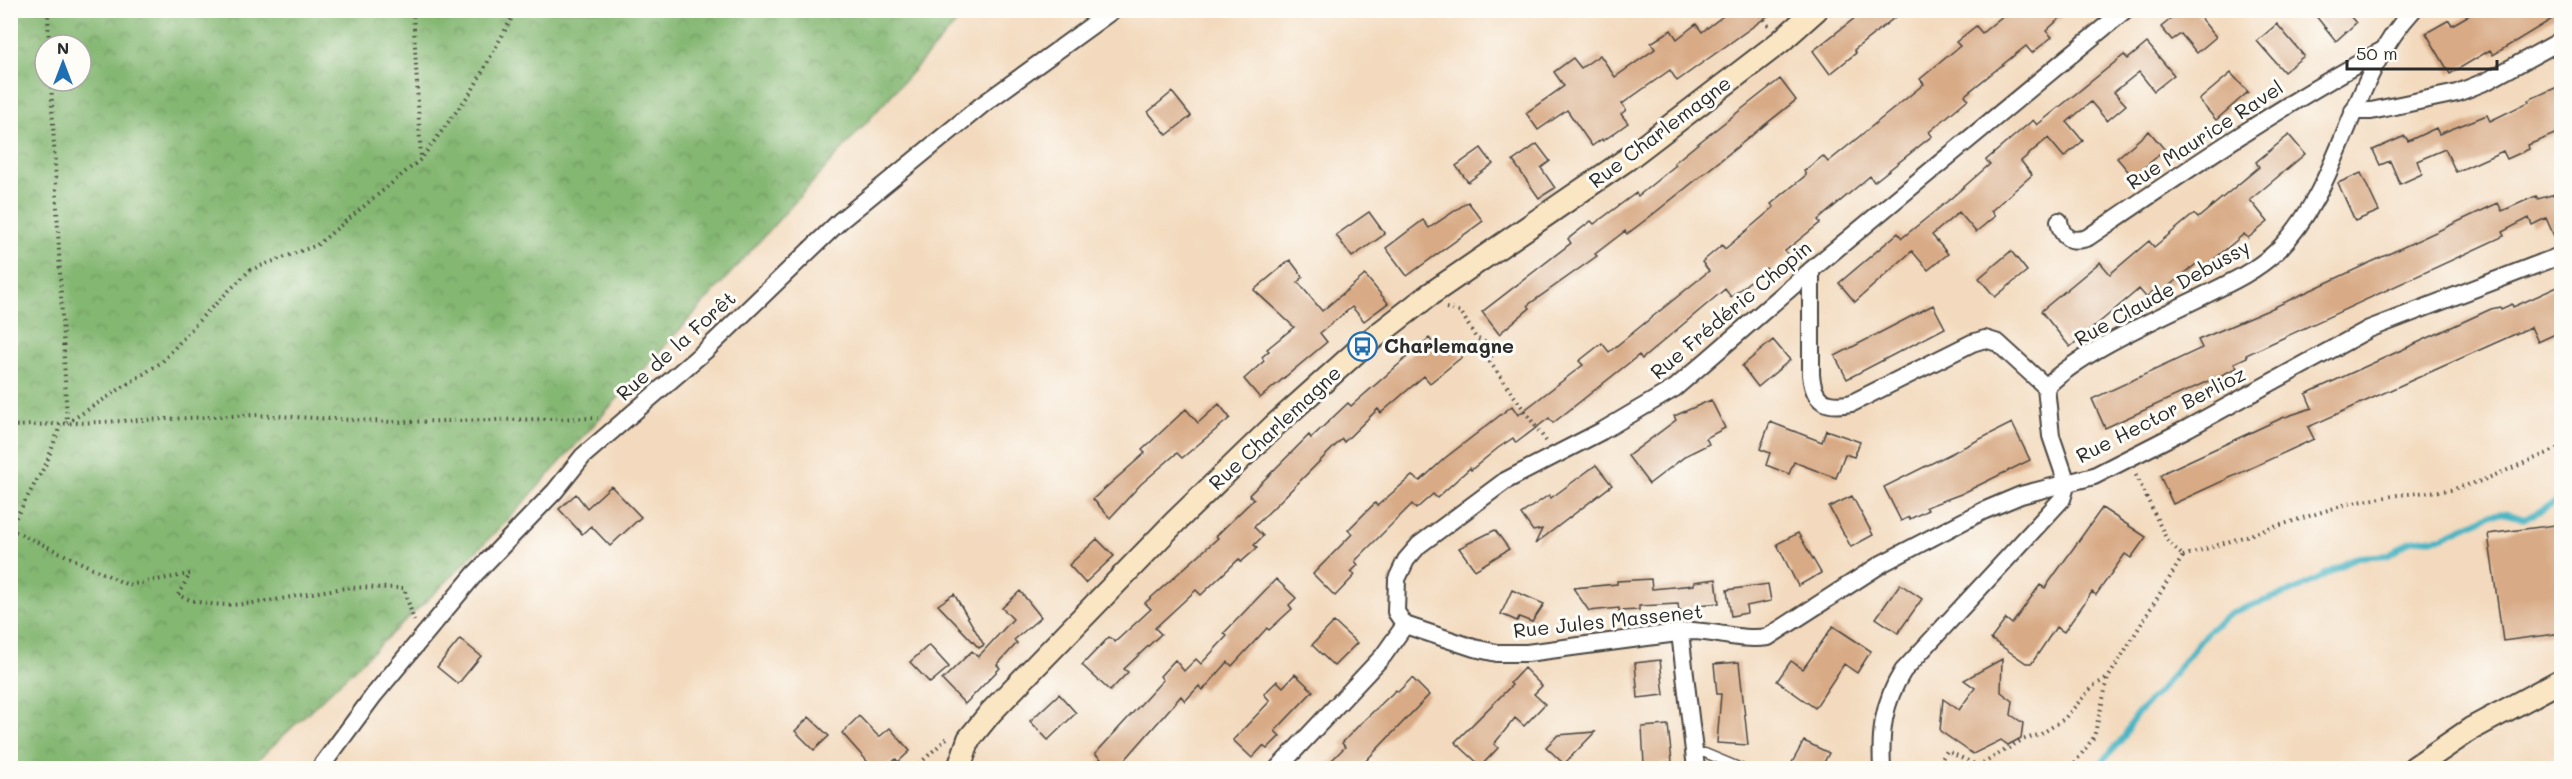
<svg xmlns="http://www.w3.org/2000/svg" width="2572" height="779" font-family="Mali,sans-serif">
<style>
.forest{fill:url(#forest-crowns);stroke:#58714e;stroke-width:1.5;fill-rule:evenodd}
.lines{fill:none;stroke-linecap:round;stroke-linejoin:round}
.stream{stroke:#47b4c3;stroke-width:6}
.building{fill:#d8aa85}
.lane-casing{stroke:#494541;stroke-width:11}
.street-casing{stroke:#494541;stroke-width:20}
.secondary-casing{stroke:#494541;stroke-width:26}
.path{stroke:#494541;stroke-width:4;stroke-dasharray:1.5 4.5;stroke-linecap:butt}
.lane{stroke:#fff;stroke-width:8}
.street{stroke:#fff;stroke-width:16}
.secondary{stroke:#fbe6c4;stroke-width:22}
.labels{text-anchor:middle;stroke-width:6;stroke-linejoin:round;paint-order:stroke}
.street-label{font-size:20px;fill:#2b2b2b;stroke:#fdfcf7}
.poi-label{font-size:20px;font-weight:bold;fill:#2b2b2b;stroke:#fdfcf7;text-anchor:start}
</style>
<defs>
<pattern id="forest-crowns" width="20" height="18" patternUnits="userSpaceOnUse" patternTransform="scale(1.5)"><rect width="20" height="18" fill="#84b772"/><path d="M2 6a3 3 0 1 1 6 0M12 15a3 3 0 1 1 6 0" fill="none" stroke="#6c955e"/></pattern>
</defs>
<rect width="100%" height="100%" fill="#fdfcf7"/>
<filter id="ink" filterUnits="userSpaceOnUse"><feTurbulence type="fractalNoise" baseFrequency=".0167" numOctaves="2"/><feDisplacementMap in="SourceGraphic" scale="12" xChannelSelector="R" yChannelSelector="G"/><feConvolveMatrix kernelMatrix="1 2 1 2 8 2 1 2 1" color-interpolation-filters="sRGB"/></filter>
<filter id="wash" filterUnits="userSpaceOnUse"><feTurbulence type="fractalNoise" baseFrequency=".008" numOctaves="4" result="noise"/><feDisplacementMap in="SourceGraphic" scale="24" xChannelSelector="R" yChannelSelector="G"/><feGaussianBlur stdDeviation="1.35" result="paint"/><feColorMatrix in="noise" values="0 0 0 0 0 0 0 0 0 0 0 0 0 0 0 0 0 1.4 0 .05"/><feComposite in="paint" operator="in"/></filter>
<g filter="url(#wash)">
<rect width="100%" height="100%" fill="#f3dabe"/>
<path class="forest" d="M10,11l1,-1 956,1 -450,499 -77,78 -191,180h-238zM45,45h36v36h-36z"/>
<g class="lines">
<path class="stream" d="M2096,768l28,-31 11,-21 26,-27 48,-59 24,-18 67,-24 57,-31 32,-2 21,-14 33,-4 47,-22 13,-2 22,6 37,-20"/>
</g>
<g id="blocks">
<path class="building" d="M1731,10h45l-99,71 -7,-11 -48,34 4,6 -5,4 7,9 -25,18 -1,-2 -10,7 -25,-36 -29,20 -12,-17 38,-27 -10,-14 19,-14 8,10 19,-13 15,22 40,-28 -4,-6 20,-13 6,9 19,-15 6,8z
M1865,10h39l-50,40 2,3 -26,21 -17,-23z
M2010,10h59l-23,21 6,6 -20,16 -6,-7 -61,49 3,4 -39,33 3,4 -58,46 -4,-6 -52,44 2,3 -35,28 4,4 -20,16 -3,-3 -35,29 -6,-8 -83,70 -3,-4 -86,68 -4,-5 -33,25 -3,-5 -15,10 -27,22 -1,-2 -33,30 -4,-4 -17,15 -4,-5 -57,57 3,4 -7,7 4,3 -20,21 -22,-22 39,-40 -4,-4 27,-27 2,3 35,-30 8,5 25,-23 67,-52 6,9 65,-50 -4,-4 23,-18 7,9 100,-81 -7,-9 20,-17 3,4 49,-42 -3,-3 35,-29 -2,-4 19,-15 5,6 96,-78 -4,-5 40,-33 -4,-4 20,-16 6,7z
M2182,10h12l22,27 -19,16 -16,-19 -9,6 -11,-13z
M2311,10h34l11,13 -20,18z
M2478,10h84v3l-69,42 -3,-5 -40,24 -24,-41 23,-13 3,5z
M2277,24l27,32 -20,16 -27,-31z
M2147,43l27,32 -20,16 -15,-19 -25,20 12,13 -19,16 -16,-19 -24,20 16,19 -19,16 -16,-19 -27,23 11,14 -41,36 4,5 -19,16 -17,-20 -27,23 16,19 -20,16 -16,-19 -57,51 -16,-19 59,-50 4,5 47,-38 41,-36 -4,-4 47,-40 4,5 87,-70 4,4z
M2231,73l17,19 -32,28 -17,-20z
M1780,79l16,21 -144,115 -25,19 -2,-3 -30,23 2,2 -69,49 2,3 -31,26 -17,-22 89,-69 -3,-4 23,-18 3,3 42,-31 2,3 38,-31 -2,-2 27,-22z
M2562,85v46l-34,14 1,4 -22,10 -4,-8 -47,21 -11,-23 -28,12 5,13 -22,10 -10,-23 -10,4 -7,-15 32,-14 3,5 28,-13 3,6 48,-19 3,6 39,-19 -1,-2z
M1172,92l19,24 -24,19 -19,-23z
M2149,131l16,19 -32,27 -16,-19z
M2289,135l16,19 -55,46 18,22 -20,16 -4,-4 -39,33 -5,-6 -40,32 -4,-4 -10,8 -7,-8 -69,58 -29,-36 59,-49 10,12 39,-33 5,6 40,-33 4,4 61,-51 -3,-5z
M1537,144l13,17 -9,7 14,20 -16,10 -26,-37z
M1481,148l12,16 -25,18 -12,-16z
M2361,173l18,38 -24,10 -17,-38z
M2562,192v53h-4l-12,-27 -14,7 -3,-7 -27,14 2,4 -258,119 1,2 -13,6 3,5 -132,60 -13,-29 110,-51 -4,-8 68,-29 232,-108 4,8 34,-15 2,3z
M1468,202l15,19 -76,55 -21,-28 37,-28 6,8z
M1369,212l16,22 -33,23 -16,-22z
M2011,251l16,20 -32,26 -16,-19z
M1290,260l13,17 -5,5 24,29 43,-36 23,28 -24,18 -12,-14 -32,26 7,9 -67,56 -16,-19 20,-18 -2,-4 7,-6 -2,-2 27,-22 -40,-37z
M2562,285v46l-24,11 -7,-15 -94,42 -129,58 6,12 -141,65 -13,-28 7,-5 115,-53 30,-10 -6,-14 6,-3 179,-82 9,-2 1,2 11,-5 1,3z
M1933,305l12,23 -98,51 -12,-23z
M1429,338l12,14 10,-8 11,13 -32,26 -6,-7 -43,37 -3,-4 -34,33 -2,-3 -88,88 9,9 -9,9 3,3 -16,14 -2,-3 -38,36 -5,-5 -41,38 6,6 -37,35 4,3 -18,19 -28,-26 27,-28 6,5 36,-33 -6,-6 73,-65 -2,-2 38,-37 -5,-4 60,-60 2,3 37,-35 3,3z
M1773,340l17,20 -32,27 -16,-21z
M1711,400l14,28 -19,10 3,6 -22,11 -38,29 -21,-28 48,-36 -2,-4z
M1219,404l11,14 -48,40 -5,-5 -36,31 -31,34 -17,-19 52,-46 -3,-3 44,-41 12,14z
M1770,422l52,20 4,-12 34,12 -6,15 -9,-3 -9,24 -42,-16 -5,12 -23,-9 4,-12 -10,-4z
M2012,423l18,37 -69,34 -35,13 2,3 -18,9 -1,-2 -8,4 -17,-34z
M1596,465l16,20 -77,59 7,-15 -9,2 -12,-17 28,-19 2,3z
M611,486l30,31 -31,29 -19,-20 -9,8 -23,-25 17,-15 11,14z
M1852,496l21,39 -22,12 -22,-40z
M2102,508l44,29 -15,21 -6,-4 -29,41 -4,-3 -28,40 -8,-5 -24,36h-6l-35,-24 15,-20 6,5 28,-39 5,3z
M2562,524v109l-59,8 -15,-107z
M1495,530l14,19 -34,21 -16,-22z
M1798,533l23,40 -23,13 -21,-42z
M1097,539l17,17 -29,27 -16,-18z
M1276,579l20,19 -7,7 3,4 -23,21 -2,-2 -35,38 -4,-4 -25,28 -4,-4 -14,15 -4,-5 -63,72h-26l9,-9 -6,-5 68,-74 -3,-4 15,-16 9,11 12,-12 5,5 26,-28 -3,-3z
M1651,579l1,10 42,-4v-3l22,-3 3,24 -21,2v5l-19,1 -1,-7 -39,2v4l-20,1v-3l-30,3 -16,-23 44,-4v-3z
M1768,584l3,17 -25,5 1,7 -16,3 -4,-26z
M1900,584l22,15 -24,34 -22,-15z
M1512,590l32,14 -12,18 -13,-5 -2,4 -16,-7z
M1020,591l21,26 -27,23 3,3 -20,22 3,3 -35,36 -23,-24 30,-29 6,6 35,-38 -11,-11z
M954,594l30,51 -5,3 -41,-43z
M1334,622l23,21 -23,23 -22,-21z
M1833,626l38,25 -14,22 -13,-9 -29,44 -38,-27 14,-20 12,8z
M460,639l21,17 -23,28 -21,-17z
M929,645l20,22 -19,16 -20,-21z
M2002,659l-1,33 12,9 -2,14 12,8 -2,15 -13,7 -7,-5 -28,14 -33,-23 3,-32 16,11 16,-22 -11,-8z
M1660,660l4,35 -26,3 -3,-35z
M1739,662l9,83 -31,-2 4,-49h-4l-3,-30z
M1524,668l18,18 -8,8 11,10 -21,22 -9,-8 -21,26 4,4 -17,18 -26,-24 57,-57 -2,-2z
M1295,674l18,17 -38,40 5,5 -13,13 -4,-3 -11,12 -19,-18 37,-39 -6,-7 13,-13 6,6z
M1412,678l17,17 -70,73h-35l21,-21 -3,-4 18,-19 36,-34 2,2z
M1059,694l17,19 -28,27 -18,-19z
M859,716l20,21 11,-9 20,23 -12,11 -2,-3 -12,9h-11l-31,-35z
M809,717l20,19 -15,14 -19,-19z
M1668,725l4,37 -28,3 -2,-38z
M1595,732l-31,32 -18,-17 12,-12z
M1804,741l25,12 -8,15h-32z"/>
</g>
</g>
<g filter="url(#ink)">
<use href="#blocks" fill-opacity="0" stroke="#494541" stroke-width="1.5"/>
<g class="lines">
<defs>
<path id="lane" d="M1694,753h11l36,15"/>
<path id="street" d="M2353,111h18l86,-18 30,-12 75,-41
M2059,221c3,17 11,22 28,17 97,-66 193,-132 296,-188
M1811,270v105c3,28 15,33 41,28l120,-60 13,-4 13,4 48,44 5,49 16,47
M2046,387c37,-37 113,-69 161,-93 25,-12 50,-24 70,-43 65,-64 72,-172 136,-241
M1405,625l69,23 23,5h30l165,-22c27,1 50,10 76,6l115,-74 100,-52 38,-16 73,-19 94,-48 181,-99 193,-74
M1680,633l16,135
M320,768l54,-73 101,-121 80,-83 28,-35 123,-106 134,-129 142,-116 131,-95
M1278,768l105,-112 22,-31 -9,-13 1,-33 9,-19 13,-15 86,-64 97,-50 73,-43 142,-123 308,-255
M1882,768c-2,-36 1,-65 21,-97l159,-172 5,-16"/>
<path id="secondary" d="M959,768l10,-29 22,-27 184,-190 99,-96 89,-80 66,-51 197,-135 154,-118 36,-32
M2414,768l57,-39 91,-49"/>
</defs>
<use href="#lane" class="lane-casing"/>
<use href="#street" class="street-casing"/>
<use href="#secondary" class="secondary-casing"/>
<path class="path" d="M48,10l1,35
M413,10l8,149
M1757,10l12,16
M51,81l16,341
M1446,308l15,4 15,26 13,6 3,9 -2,9 56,79
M67,423l95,-61 42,-47 46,-45 67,-25 104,-86 52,-70 43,-79
M10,426l245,-11 139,7 204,-4
M2136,475l31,65 16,16
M10,528l37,-66 14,-39
M10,529l118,56 62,-11 -12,21c49,24 118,-3 170,-7 19,-1 38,0 56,0l10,33
M2183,556l164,-52 51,-9 52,-5 31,-9 81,-34
M915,768l32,-30
M1936,768l11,-17 32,15 43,-26 19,-6 23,-15 29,-33 15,-8
M2071,768l23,-31 14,-59 75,-122"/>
<use href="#lane" class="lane"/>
<use href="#street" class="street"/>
<use href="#secondary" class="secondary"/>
</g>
</g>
<defs>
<symbol id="bus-ring" viewBox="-11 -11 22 22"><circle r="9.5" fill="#fdfcf7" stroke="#1f6fb2" stroke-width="1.5"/><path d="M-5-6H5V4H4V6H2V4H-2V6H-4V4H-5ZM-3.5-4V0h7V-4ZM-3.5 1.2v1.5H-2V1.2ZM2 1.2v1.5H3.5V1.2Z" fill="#1f6fb2"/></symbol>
</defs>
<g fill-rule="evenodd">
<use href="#bus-ring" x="1346" y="330" width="33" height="33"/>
</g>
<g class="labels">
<g class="street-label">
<text transform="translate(1660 132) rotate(-37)" y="7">Rue Charlemagne</text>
<text transform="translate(2205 135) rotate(-33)" y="7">Rue Maurice Ravel</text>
<text transform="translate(2162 293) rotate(-29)" y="7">Rue Claude Debussy</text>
<text transform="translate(1731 310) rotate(-40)" y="7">Rue Frédéric Chopin</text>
<text transform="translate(676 346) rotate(-42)" y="7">Rue de la Forêt</text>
<text transform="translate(2161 415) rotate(-27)" y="7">Rue Hector Berlioz</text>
<text transform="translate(1275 428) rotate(-43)" y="7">Rue Charlemagne</text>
<text transform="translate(1608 621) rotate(-6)" y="7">Rue Jules Massenet</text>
</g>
<g class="poi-label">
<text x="1384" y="353">Charlemagne</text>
</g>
</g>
<rect width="2572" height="779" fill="none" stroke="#fdfcf7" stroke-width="36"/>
<g transform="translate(63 63)"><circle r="28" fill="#fdfcf7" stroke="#a9a8a5" stroke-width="1.5"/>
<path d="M0-4.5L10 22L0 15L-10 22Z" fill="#1f6fb2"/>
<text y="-9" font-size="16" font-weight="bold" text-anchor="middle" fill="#2b2b2b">N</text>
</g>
<path d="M2347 60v9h150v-9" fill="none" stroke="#2b2b2b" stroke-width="3"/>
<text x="2356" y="60" font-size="18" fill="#2b2b2b" stroke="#fdfcf7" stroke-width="4.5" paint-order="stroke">50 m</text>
</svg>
